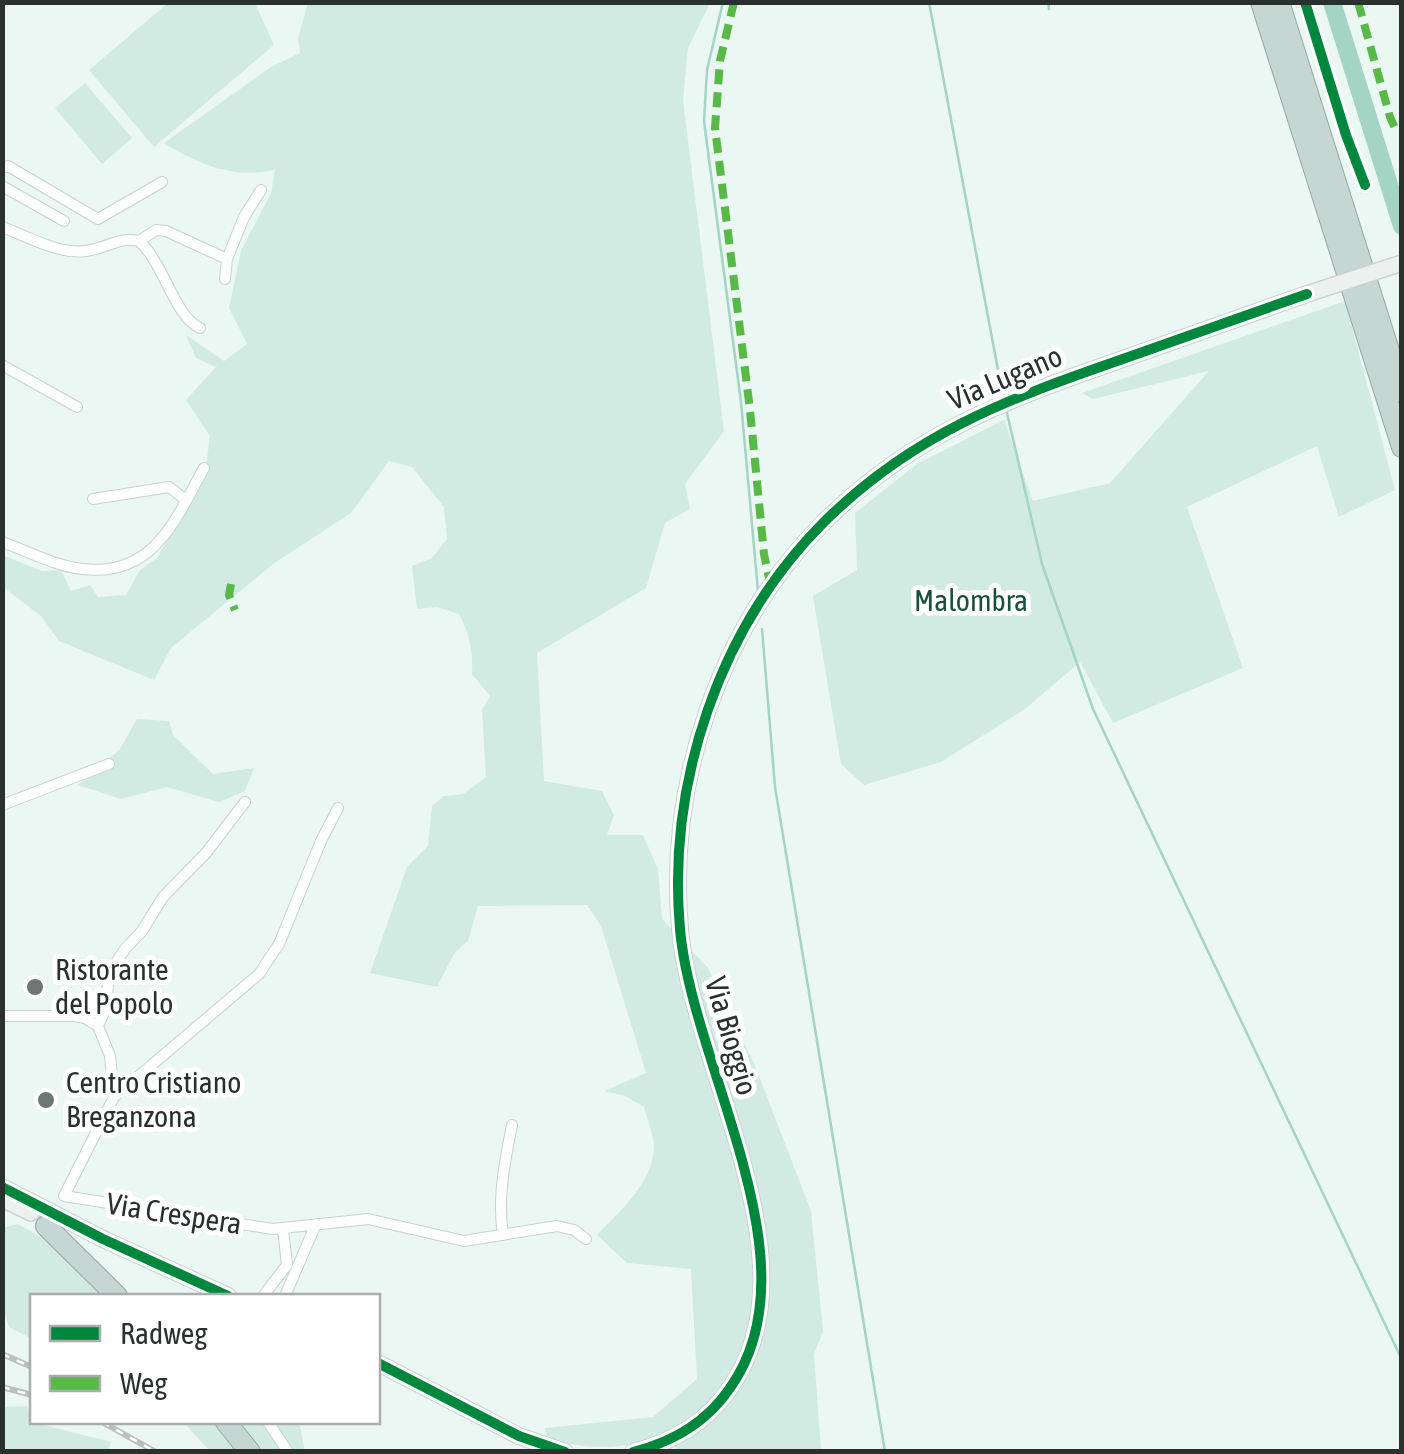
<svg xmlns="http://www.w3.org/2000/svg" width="1404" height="1454" font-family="'Asap Condensed',sans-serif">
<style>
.green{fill:#d1ebe2}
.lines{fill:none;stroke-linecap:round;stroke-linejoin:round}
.stream{stroke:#a4d4c3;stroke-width:2.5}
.river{stroke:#a4d4c3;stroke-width:18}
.street-casing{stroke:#c9d2ce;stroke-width:12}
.secondary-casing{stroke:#c9d2ce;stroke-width:18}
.highway-casing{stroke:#95a9a3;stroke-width:22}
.street{stroke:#fcfefd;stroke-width:10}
.secondary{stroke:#ecf1ef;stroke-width:15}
.highway{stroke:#c6d6d2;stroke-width:20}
.rail-casing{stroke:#bbbfbd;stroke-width:6}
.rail{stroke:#fff;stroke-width:2.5;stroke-dasharray:8;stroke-linecap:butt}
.secondary-bridge-casing{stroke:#c9d2ce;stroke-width:18;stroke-linecap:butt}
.secondary-bridge{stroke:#ecf1ef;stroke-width:15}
.quiet{stroke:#58b947;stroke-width:8;stroke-dasharray:15 8;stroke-linecap:butt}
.cycleway-casing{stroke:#fff;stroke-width:16}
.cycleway{stroke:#00873e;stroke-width:10}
.poi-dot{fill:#6c7673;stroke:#fff;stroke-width:4}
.labels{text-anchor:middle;stroke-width:10;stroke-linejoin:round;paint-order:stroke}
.street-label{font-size:30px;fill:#28312e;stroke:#fff}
.park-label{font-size:30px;fill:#1a4f3f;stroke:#fff}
.poi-label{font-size:30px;fill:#28312e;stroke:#fff;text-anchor:start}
</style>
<rect width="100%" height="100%" fill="#ebf7f2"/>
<path class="green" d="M168,3h87l19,42 -120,102 -65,-77z
M308,3h402l-22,45 -5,52 41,331 -39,53 5,25 -25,14 -19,65 -109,65 7,128 58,10 12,24 -7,20h36l15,34 4,50 46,49 46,95 57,148 12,120 -9,23 7,97h-144l-8,-17c-49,16 -71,17 -122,5l-2,-11 108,-11 44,-38 -6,-110 -64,-6 -30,-28c22,-23 56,-52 57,-88 0,-12 -7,-28 -10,-40l-19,-11 -21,-5 42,-18 -45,-147 -14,-21 -109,1 -10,35 -13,11 -18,35 -67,-14 37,-106 21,-21 4,-40 12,-10 19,-2 23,-17 -4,-67 8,-14 -18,-22c1,-24 -2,-39 -13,-60l-22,-7 -20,2 -5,-43 20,-8 15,-19 -3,-32 -32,-40 -23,-6 -38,52 -78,51 -102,84 -17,32 -95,-39 -18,-25 -38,-29 -1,-32 40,16 19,-1 10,21 19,-6 8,12 28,-2 14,-25 17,-12 48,-84 5,-38 -24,-36 30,-33 -20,-9 -10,-23 38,26 23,-17 -18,-36 12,-57 30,-58 4,-23c-42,9 -75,-5 -111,-27l107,-76 29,-14 -2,-15z
M85,83l47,55 -30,26 -47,-56z
M1345,301l50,189 -56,27 -22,-71 -130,61 56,161 -130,55 -33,-61 -55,47 -84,53 -77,23 -23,-21 -28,-168 44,-26 -2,-57 62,-49 87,-44 29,81 77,-18 99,-112 -116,28 -11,-6z
M137,719l32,2 4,14 40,39 41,-6 -9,23 -26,11 -52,-15 -46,12 -43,-14 42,-36z
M18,1224l23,13 64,59h-73v43l-23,-12 -6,-21 -1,-78z
M27,1406l5,16 79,20 -3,9h-105v-44z
M183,1422h33l24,29h-30z
M235,1422h64l6,29h-47z"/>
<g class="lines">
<path class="stream" d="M723,2l-16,68 -3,51 37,281 17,189
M929,2l72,384
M1048,2l1,7
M1007,413l35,151 51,145 309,651
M762,629l13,158 110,665"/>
<path class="river" d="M1332,2l70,224"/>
<defs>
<path id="street" d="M2,168l6,-2 90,53 64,-37
M2,186l62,35
M2,227c25,9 57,28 84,24 18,-2 35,-15 53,-10 25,22 35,75 61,87
M139,241l17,-11 10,1 61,28 -2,20
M227,259l17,-42 17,-27
M2,365l75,42
M93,499l76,-12 17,13
M2,542c26,9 55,25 81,27 71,8 92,-49 121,-101
M2,805l107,-41
M2,1016h72l11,2 13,8
M98,1026l12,30 4,41 -50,99 209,33 95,-10 96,22 93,-15 17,4 12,9
M98,1026l8,-18 3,-35 16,-24 17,-18 21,-34 43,-44 39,-51
M114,1097l145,-123 20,-30 42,-103 17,-33
M503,1235c-6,-37 2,-74 9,-110
M263,1296l24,-31 -4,-36
M285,1296l31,-72
M268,1422l20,30"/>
<path id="secondary" d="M2,1187l101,52 125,57
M2,1199l29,14
M378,1363l141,73 46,16
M633,1452c40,-10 74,-30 97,-64 89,-125 -38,-321 -50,-459 -13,-146 39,-302 144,-407 89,-88 181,-122 296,-162 62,-22 125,-44 187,-66"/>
<path id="highway" d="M1261,2l141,445
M1279,2l123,390
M46,1226l71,70
M226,1422l24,30"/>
</defs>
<use href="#street" class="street-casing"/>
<use href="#secondary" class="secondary-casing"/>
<use href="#highway" class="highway-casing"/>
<use href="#street" class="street"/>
<use href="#secondary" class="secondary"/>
<use href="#highway" class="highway"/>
<defs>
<path id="rail" d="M2,1354l30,13
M2,1387l30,8
M102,1422l54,30"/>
</defs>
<use href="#rail" class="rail-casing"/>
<use href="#rail" class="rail"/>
<defs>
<path id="secondary-bridge" d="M1307,294l95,-31"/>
</defs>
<use href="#secondary-bridge" class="secondary-bridge-casing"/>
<use href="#secondary-bridge" class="secondary-bridge"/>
<path class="quiet" d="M734,2l-14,59 -5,67 35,282 14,144 7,34
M1358,2l32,115 5,11 7,3
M231,584l-2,11 6,15"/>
<defs>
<path id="cycleway" d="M1305,2l41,133 19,50
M2,1187l101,52 125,57
M378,1363l141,73 46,16
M633,1452c40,-10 74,-30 97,-64 89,-125 -38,-321 -50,-459 -13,-146 39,-302 144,-407 89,-88 181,-122 296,-162 62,-22 125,-44 187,-66"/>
</defs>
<use href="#cycleway" class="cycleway-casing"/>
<use href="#cycleway" class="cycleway"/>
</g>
<g class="poi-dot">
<circle cx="35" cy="987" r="10"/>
<circle cx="46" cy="1100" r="10"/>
</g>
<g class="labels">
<g class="street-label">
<text transform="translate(1005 378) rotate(-23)" y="10">Via Lugano</text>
<text transform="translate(731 1036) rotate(74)" y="10">Via Bioggio</text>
<text transform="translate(174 1214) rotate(9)" y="10">Via Crespera</text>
</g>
<g class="park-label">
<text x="971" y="611">Malombra</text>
</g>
<g class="poi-label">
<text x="55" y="980">Ristorante<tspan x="55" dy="34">del Popolo</tspan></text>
<text x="66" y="1093">Centro Cristiano<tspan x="66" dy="34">Breganzona</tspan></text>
</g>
</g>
<rect width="1404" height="1454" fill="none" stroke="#28312e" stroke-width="10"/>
<rect x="30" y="1294" width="350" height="130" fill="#ffffff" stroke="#a9adab" stroke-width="2.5"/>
<rect x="50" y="1326" width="50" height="15" fill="#00873e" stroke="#a9adab" stroke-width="2.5"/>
<text x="120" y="1344" font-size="30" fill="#28312e">Radweg</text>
<rect x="50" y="1376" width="50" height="15" fill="#58b947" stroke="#a9adab" stroke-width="2.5"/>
<text x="120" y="1394" font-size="30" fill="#28312e">Weg</text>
</svg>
